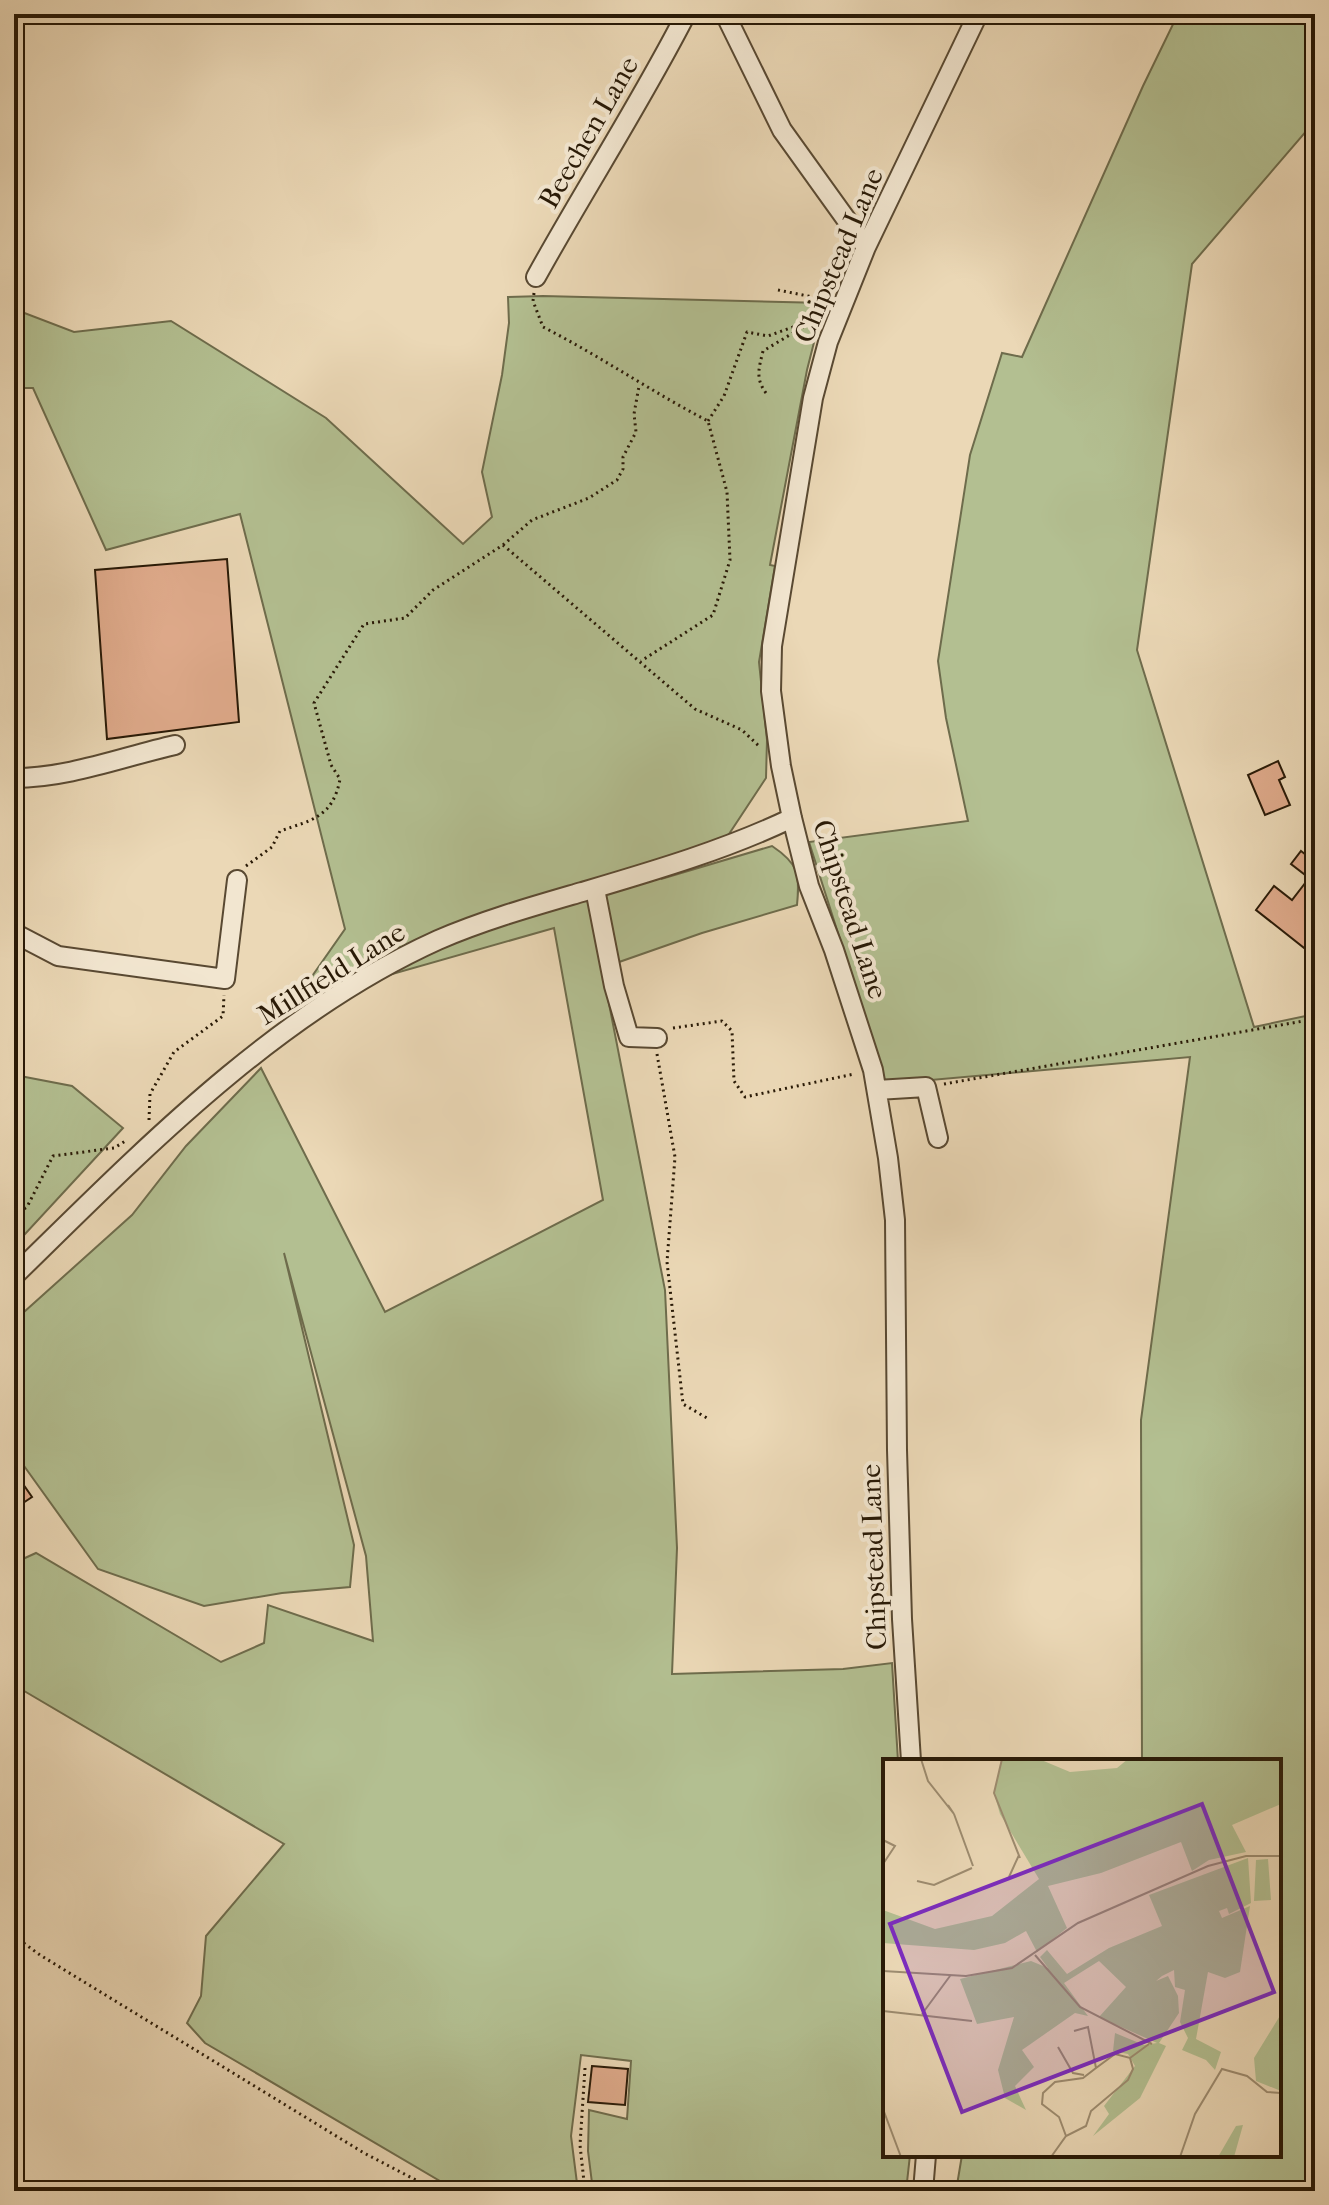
<svg xmlns="http://www.w3.org/2000/svg" width="1329" height="2205" font-family="'IM FELL French Canon',serif">
<style>
.green{fill:#b3bf91;stroke:#6e6c4c;stroke-width:2}
.building{fill:#e0ab8c;stroke:#281906;stroke-width:2}
.lines{fill:none;stroke-linecap:round;stroke-linejoin:round}
.minor-casing{stroke:#594932;stroke-width:22}
.path{stroke:#281906;stroke-width:3;stroke-dasharray:2 4;stroke-linecap:butt}
.minor{stroke:#f2e6d0;stroke-width:18}
.labels{text-anchor:middle;stroke-width:8;stroke-linejoin:round;paint-order:stroke}
.street-label{font-size:28px;fill:#281906;stroke:#f2e6d0}
.inset-road{fill:none;stroke:#9d8c70;stroke-width:2}
.view{fill:#7b2cbf;fill-opacity:0.15;stroke:#7b2cbf;stroke-width:4}
.inset-edge{fill:none;stroke:#281906;stroke-width:4}
</style>
<rect width="100%" height="100%" fill="#ebd8b6"/>
<filter id="stains"><feTurbulence type="fractalNoise" baseFrequency=".0025" numOctaves="4"/><feColorMatrix values="0 0 0 0 .2 0 0 0 0 .09 0 0 0 0 .02 0 0 0 .5 -.17"/></filter>
<radialGradient id="worn" r=".72"><stop offset=".6" stop-color="#630" stop-opacity="0"/><stop offset="1" stop-color="#630" stop-opacity=".3"/></radialGradient>
<path class="green" d="M1178,14h137v107l-123,143 -55,386 117,377 61,-13v1177h-359l6,-36h317v-394h-137l-1,-341 49,-363 -304,27 -77,-242 159,-21 -22,-103 -8,-57 32,-206 32,-102 20,4 121,-271z
M543,296l281,7 -17,67 -37,195 5,1 -16,96 8,78 -1,38 -37,56 -68,45 111,-33c27,18 28,28 25,59l-95,28 -100,35 63,322 12,258 -5,126 171,-5 49,-6 6,98h-13v394h25l-4,36h-313l-5,-40 1,-41 38,9 4,-58 -50,-6 -10,81 7,55h-121l-252,-148 -18,-20 14,-27 5,-60 78,-92 -270,-159v-122l22,-10 185,109 43,-19 4,-38 105,36 -7,-85 -82,-303 70,292 -4,42 -68,6 -78,13 -106,-37 -84,-117v-131l118,-106 54,-69 75,-78 124,244 218,-112 -49,-272 -260,74 51,-73 -105,-415 -134,36 -73,-162h-19v-79l60,23 97,-11 155,97 137,126 29,-27 -10,-45 20,-97 7,-52 -1,-26z
M20,1076l52,10 51,42 -109,118v-159z"/>
<path class="building" d="M227,559l12,163 -132,17 -12,-169z
M1278,761l7,16 -6,3 11,25 -25,10 -17,-40z
M1301,851l14,11v80l-7,9 -52,-41 18,-24 18,14 17,-22 -18,-14z
M14,1471l18,26 -18,12z
M592,2066l36,3 -3,36 -37,-3z"/>
<g class="lines">
<defs>
<path id="minor" d="M725,14l57,116 84,117
M536,277c49,-89 104,-173 150,-263
M14,778c55,0 108,-21 161,-33
M595,889l19,97 15,51 28,1
M14,933l44,23 167,23 12,-99
M877,1090l49,-3 12,51
M14,1276c127,-124 260,-262 424,-336 46,-20 96,-34 144,-48 71,-21 143,-42 210,-74
M911,1761l-9,-142 -5,-169 -2,-230 -7,-62 -15,-88 -39,-120 -25,-64 -17,-68 -11,-52 -10,-75 1,-45 41,-248 15,-56 38,-95 112,-233
M923,2191l3,-36"/>
</defs>
<use href="#minor" class="minor-casing"/>
<path class="path" d="M778,290l50,10
M534,293l-1,8 10,26c57,29 109,65 165,94l19,71 3,68 -17,55 -72,46
M766,393c-11,-15 -7,-25 -3,-42l50,-30
M708,421l16,-25 23,-64 21,4 50,-18
M503,545l29,-25 57,-22 28,-18 6,-11v-12l13,-25 -2,-18 5,-28
M246,866l26,-19 8,-16c32,-11 53,-14 60,-52l-9,-14 -17,-62 50,-79 41,-6 28,-28 70,-45 192,164 47,21 18,17
M673,1028l49,-7 10,10 2,50 11,16 109,-23
M657,1054l18,103 -8,105 16,142 24,14
M944,1084l371,-65
M149,1120l1,-26 24,-42 49,-36 1,-21
M14,1215l13,-8 26,-51 61,-8 13,-8
M14,1936l26,19 324,198 73,38
M585,2068l-5,77 5,46"/>
<use href="#minor" class="minor"/>
</g>
<g class="labels">
<g class="street-label">
<text transform="translate(588 132) rotate(-60)" y="10">Beechen Lane</text>
<text transform="translate(838 255) rotate(-67)" y="10">Chipstead Lane</text>
<text transform="translate(851 909) rotate(72)" y="10">Chipstead Lane</text>
<text transform="translate(331 973) rotate(-32)" y="10">Millfield Lane</text>
<text transform="translate(873 1557) rotate(-92)" y="10">Chipstead Lane</text>
</g>
</g>
<g transform="translate(883 1759)">
<rect width="398" height="398" fill="#ebd8b6"/>
<path d="M119,0h37l31,13 47,-4 11,-9h153v45l-49,21 14,27 -37,8 -17,11 -11,-29 -80,31 -53,13 19,42 -30,24 -11,-21 -21,12 -31,7 -91,-7v-33l52,19 57,-13 47,-37 -39,-65 -6,-21zM365,99l3,45 -22,11 -2,-6 -8,3 3,7 28,-12 -10,66 -15,6 -17,-6 -12,67 25,13 -6,18 -9,-10 -24,-10 6,-12 -8,-16 5,-32 -10,-3 -1,-17 -12,6 -6,5 12,-5 10,20 1,17 -20,30 7,3 -26,52 -47,38 16,-22 -5,-8 31,-40 -7,-12 -15,-3 2,-18 29,12 13,-2 -58,-26 27,-30 -27,-26 -35,22 24,33 -13,-3 -53,37 12,17 -19,19 11,24 -21,-12 -7,-28 16,-53 -37,7 -17,-45 71,-18 17,7 -8,-11 7,-7 20,24 42,-26 53,-22 -13,-31zM385,100l3,41 -17,1 2,-41zM398,255v77l-25,-10 -2,-23zM360,366l-9,32h-16l18,-31z" fill="#b3bf91"/>
<path class="inset-road" d="M38,0l7,22 26,33 -6,-9M119,0l-8,34 26,65M71,55l19,52M0,81l12,6 -12,18M126,118l10,-22M34,122l17,4 38,-17M152,196l45,52 72,37M0,212l83,5 46,-8 66,-45 130,-57 38,-10h35M0,252l89,10M39,255l28,-38M191,272l14,-4 8,41 19,-14 15,4 19,-14M175,288l15,26 11,2M0,350l18,48M183,377l-7,-19 -17,-13 1,-11 12,-11 28,-4 13,-10M168,398l15,-21 20,-10 5,-15 37,-31 5,-11 -3,-11M297,398l15,-43 27,-45 25,7 20,16 14,1"/>
<path class="view" d="M319,45l72,188 -312,120 -72,-188z"/>
<rect width="398" height="398" class="inset-edge"/>
</g>
<rect width="1329" height="2205" fill="none" stroke="#ebd8b6" stroke-width="48"/>
<rect x="16" y="16" width="1297" height="2173" fill="none" stroke="#281906" stroke-width="4"/>
<rect x="24" y="24" width="1281" height="2157" fill="none" stroke="#281906" stroke-width="2"/>
<rect width="100%" height="100%" filter="url(#stains)"/>
<rect width="100%" height="100%" fill="url(#worn)"/>
</svg>
